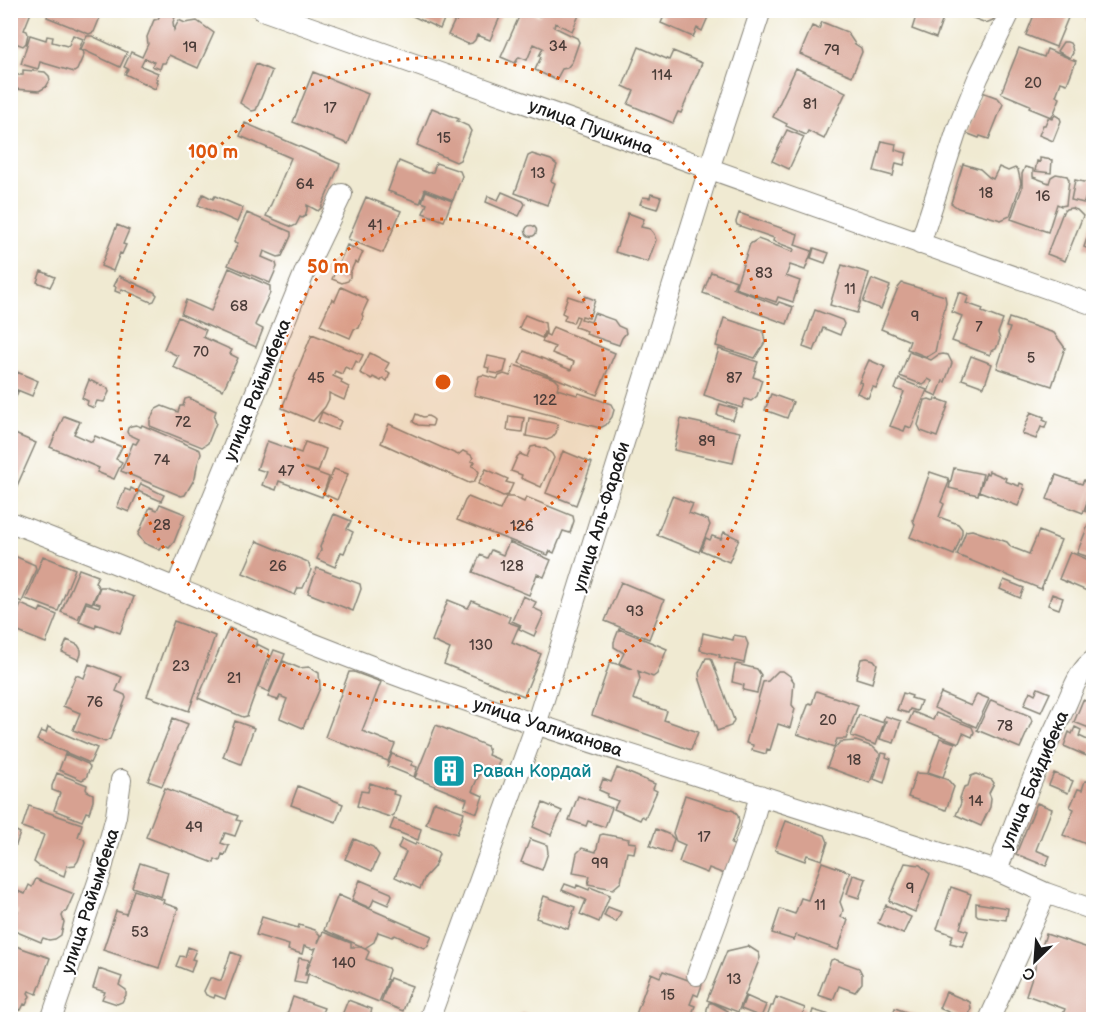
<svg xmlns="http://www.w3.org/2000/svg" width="1104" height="1030" font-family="'Balsamiq Sans',sans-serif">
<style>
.building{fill:#d7a191}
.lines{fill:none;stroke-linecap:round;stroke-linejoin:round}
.minor-casing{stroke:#868377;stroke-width:22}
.minor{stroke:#fff;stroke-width:20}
.ring{fill:none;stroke:#de560d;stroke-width:3;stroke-dasharray:3 6}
.labels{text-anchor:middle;stroke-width:4.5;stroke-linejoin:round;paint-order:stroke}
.number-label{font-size:15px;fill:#4b3d39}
.street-label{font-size:18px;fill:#1c1c1c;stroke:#fff}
.culture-label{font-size:18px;fill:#0d838f;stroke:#fff;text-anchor:start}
.centre{fill:#de560d;stroke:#fff;stroke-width:3}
.ring-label{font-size:18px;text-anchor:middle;font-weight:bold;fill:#de560d;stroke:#fff;stroke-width:4.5;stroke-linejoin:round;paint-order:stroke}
</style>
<rect width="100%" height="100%" fill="#fff"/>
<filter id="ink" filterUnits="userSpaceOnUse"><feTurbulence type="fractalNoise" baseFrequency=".0167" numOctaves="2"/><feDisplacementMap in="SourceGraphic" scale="12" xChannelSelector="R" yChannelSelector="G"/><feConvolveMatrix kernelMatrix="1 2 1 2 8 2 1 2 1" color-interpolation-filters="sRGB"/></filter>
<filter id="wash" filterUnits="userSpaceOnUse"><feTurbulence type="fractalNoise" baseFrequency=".008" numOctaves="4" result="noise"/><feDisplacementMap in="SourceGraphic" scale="24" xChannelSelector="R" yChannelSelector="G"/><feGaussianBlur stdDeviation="1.35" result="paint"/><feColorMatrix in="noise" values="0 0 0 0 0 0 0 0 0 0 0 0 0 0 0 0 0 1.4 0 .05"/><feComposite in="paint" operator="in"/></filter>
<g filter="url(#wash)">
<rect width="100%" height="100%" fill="#f0ead2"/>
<g id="blocks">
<path class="building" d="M13,10h19l-8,20 3,1 1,3 -2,9 -3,3 -13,-5v-25z
M50,10h53l-9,22 -5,2 -42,-17z
M162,10h16l-5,12 1,8 5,-10 6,3 12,-2 17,12 -16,35 -29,-13 -4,8h-3l-2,6 -8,-3 2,-4 -9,-4 -4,8 17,7 -2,5 2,1 -2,3 2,1 -3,6 -30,-15 3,-5 -4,-2 7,-15 11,5 6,-13 -1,-7 7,-17 4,-1z
M400,10h48l-8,19z
M461,10h42l-13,30 -13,-5 -2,5 -3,3 -4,1 -20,-9 7,-15 2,1z
M522,10h5l12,6 3,-6h31l7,3 -8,18 -17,-8 -1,4 23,11 2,4 -7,20 -5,6 -5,1 -6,11 -21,-10 6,-13 -2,-1 4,-8 -9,-4 -7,16 -8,-3 -4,6 -14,-6z
M652,10h59l-9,21 -5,-3 -4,9 -32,-14 3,-7z
M918,10h28l-10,28 -24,-9z
M952,10h45l-4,10 -7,3z
M1036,10h29l5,3 -14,34 -30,-12z
M1069,10h25v14l-8,-3 1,-3z
M822,22l25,10 8,12 6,4 1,4 -10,24 -52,-22 12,-28 7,3z
M30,35l16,5 1,-4 6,1 -1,5 15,4 2,-1 4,-10 10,4 -4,11 4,1 1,3 -7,16 -3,2 -34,-10 -2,7 -17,-5z
M87,36h5l35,16 -7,15 -39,-18z
M1063,42h4l3,1 2,4 1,6 -3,5 -13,-7z
M639,47l30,13 4,-9 29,12 -21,50 -3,-1 -5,11 -45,-19 6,-13 -11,-5z
M1019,48l25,9 3,-8 29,12 -9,23 -6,-2 -5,14 4,2 -6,15 -3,4 -22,-9 1,-3 -29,-12z
M256,64l16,7 -16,39 -4,1 -12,-8z
M796,68l50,24 -22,47 -16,-8 -2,4 -20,-9 1,-2 -14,-7z
M23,70l22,2 4,4 1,4 -4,7 -7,4 -24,-2 1,-14h7z
M313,72l55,22 -20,50 -55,-22z
M982,92l16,6 5,6 -14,35 -9,-3 -1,2 -13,-5z
M432,108l27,11 -2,2 11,5 3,5 -11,29 -4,2 -39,-17z
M1055,115l5,3 1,3 -8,20 -14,-6 4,-10h2l3,-7 4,1z
M245,123l95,41 -19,44 -3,3 -11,-6v5l-2,6 -3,2 -2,-1 -4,8 -4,2 -26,-11 25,-58 -51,-22z
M787,130l17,7 -15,32 -17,-8z
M882,141l14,3 -1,6 12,3 -3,12 -8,-2 -3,13 -19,-5z
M532,154l19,6 6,5 -6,16 4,2 -8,22 -32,-12 13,-37z
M1040,158l12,2 -1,13 -16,-2 2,-10 3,1z
M399,161l29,12 5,-1 3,-9 24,8 2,5 -9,24 -29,-11 1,1 -5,13 -32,-12z
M963,164l17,5 9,8 4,2 6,-12 9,4 7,-3 3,2 3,13 -11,33 -9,4 -43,-12 -7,-5z
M1025,167l8,2v8l16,6 2,-6 5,-3 11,2 2,4 -3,25 -5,1 -4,-2 -9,28 -37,-13 11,-31v-14z
M1094,179v22l-9,-2 -1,4 -13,-3 4,-20 13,3v-3z
M426,191l26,10 -8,20 -21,-8 4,-9 -5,-2z
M502,192l21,9 2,3 -6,12 -33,-14 2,-6 10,4z
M203,194l10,5 2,-3 28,12 -6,14 -39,-17z
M651,194l10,3 -4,12 -17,-5 3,-7 7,1z
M366,197l35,14 -18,42 -35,-14z
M1071,208l6,2 6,6 -18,45 -18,-7 16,-42 3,-3z
M247,213l44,19v4l-9,20 -4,1 -14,-6 -2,6 14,6 1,4 -7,16 -42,-18 10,-22 -4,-1z
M628,213l16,6 -3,8 9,2 4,5 2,6 -8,22 -33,-10z
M739,213l59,21 -3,11 17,6 -7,19 -15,-5 -4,11 14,5 -7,21 -15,-5 -2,5 -41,-14 15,-44 8,-5 35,13 1,-3 -21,-8 1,-3 -37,-13 -1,-3z
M1093,221h1v30l-10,-4z
M117,225l12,5 -6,14 3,1 -4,9 -2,-1 -7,18 -12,-5z
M525.5 231a5.5 5.5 0 1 1 11 0a5.5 5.5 0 1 1-11 0Z
M347,245l16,7 -5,11 -3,-1 -5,11v4l-2,4 -6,2 -10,-4z
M814,248l15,5 -4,10 -14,-5z
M842,265l27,8 -12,40 -27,-8z
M229,268l41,18v7l-15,32 8,4 -7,18 -75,-33 5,-14 25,11z
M41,271l14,6 -5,10 -13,-5z
M711,272l25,9 -3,7 44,17 2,-3 14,5 -6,17 -84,-31z
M119,276l35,16 3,3 -3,6 -3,1 -29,-13 -2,4 -5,-2 1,-4 -2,-1z
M872,279l18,7 -9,23 -18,-7z
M902,283l43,13 1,6 -11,50 -8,5 -20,-8 3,-8 -29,-12 17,-41z
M341,287l24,11 3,3 -6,13 1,3 -4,11 -5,1 -4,9 -30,-13 12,-26 3,2z
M959,292l10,4 -3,7 17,6 -1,3 21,8 -5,13 2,6 -4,10 -5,2 -1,4 -38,-14 10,-25 -10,-4z
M568,296l15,5 2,-5 10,4 -6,18 -7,-2 -1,3 10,3 3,-9 20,7 4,6 7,3 1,4 -4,5 -3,7 -33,-11 1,-3 -12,-4 4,-10 -3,-1 -3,7 -9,-3 2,-5 -4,-2z
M815,310l27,10 2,4 -4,11 -17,-7 -9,23 -11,-4 2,-6h-1z
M525,315l20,8 1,10 -2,-1 -2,6 -23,-10z
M178,317l28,13 -3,7 29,13 -2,4 8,4 -15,32 -50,-23 5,-11 -14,-7z
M724,318l39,13 2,11 -10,16 -39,-12z
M1009,318l45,15 11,15 -13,38 -55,-18 13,-40 -4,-1z
M553,327l62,26 -18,42 -78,-32 5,-12 47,19 3,-8 -22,-9 3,-6 -13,-5 3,-8 4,2z
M312,334l51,21 -4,8 -3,-2 -4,9 -7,-3 -3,7 -7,-3 -2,5 9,4 -1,3 8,4 -5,13 -15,-7v6l-4,8 -12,14 -31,-13z
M719,349l39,13 -5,15 9,3 -5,16 -6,5 -6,-2 -3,9 -38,-13z
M909,352l22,8 7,-5 5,-1 5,1 4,8 -7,19 -2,-1 -6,15 -9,-4 4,-11 -4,-2 -2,4 -3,2 -23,-9z
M370,353l19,10 -4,7 5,3 -3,8 -4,-3 -2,3 -8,-4 -1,2 -12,-6z
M488,356l19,4 -3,12 -5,2 -11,-2 1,-4 -4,-1z
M971,356l21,8 -8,23 -22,-8z
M869,360l16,7 -9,21 -3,-1 -5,11 -11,-5 5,-10 -3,-1z
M514,365l41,14 4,4 -2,6 20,6 2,-2 32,11 3,6 -2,7 -6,8 -6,3 -126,-33 5,-19 4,-1 14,4 2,-3 5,-2 6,2z
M17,372l21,9 -6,15 -22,-9z
M899,379l28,11 -16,38 -5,-2 -2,5 -14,-5 14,-34 -9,-3z
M89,380l19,8 1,4 -5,10 -7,-1 -3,7 -7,-3 1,-4 -6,-3z
M10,389l8,3 -7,15 3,1 -4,8z
M771,394l22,8 -6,16 -22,-8z
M189,398l27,13 -2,6 2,6 -8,20 -6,4 -52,-21v-6l6,-11 6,-3 16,6 2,-6h3l2,-7z
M935,398l14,5 -12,34 -16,-6 -3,-6 7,-25 4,-1 5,2z
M720,404l17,5 -4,11 -16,-5z
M322,412l19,9 -4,9 -19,-8z
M1031,412l13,5 -1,3 4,2 -2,6 -4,-1 -5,12 -14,-5z
M416,414l7,3 5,-1 4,2 2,2 -1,4 -1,2 -14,-1 -5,-3z
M64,416l16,6 -6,12 18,8 3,-6 27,11 -6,12 6,3 -8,17 -17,-7 2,-4 -49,-21z
M509,416l15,2 -2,14 -15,-2z
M529,418l29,6 -2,9 -4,5 -5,2 -21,-4z
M681,419l59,13 -7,31 -59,-13z
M389,424l69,31 5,-4 8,4 2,3 -2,3 4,1 -3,4 4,2 3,4 -5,10 -5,1 -88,-40z
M136,425l5,2 1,-2 58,25 1,4 -4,12 -2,12 -10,17 -4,1 -60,-25 12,-28 3,1 3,-5 -11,-5 -1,-2 1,-4 3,-2z
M10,432l26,11 -20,45 -6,-2z
M267,441l34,12 4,-11 21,7 -8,23 -13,-4 24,9 -7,20 -43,-16 -3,9 -14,-5 5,-13 -10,-3z
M536,446l10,3 6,5 2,4 -13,29 -20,-9 1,-3 -11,-4 6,-14 3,-3 7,3 4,-10z
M563,451l29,12 -16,42 -30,-12z
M954,468l29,6 -5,21 -29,-7z
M334,469l14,5 -11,26 -13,-6z
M486,469l22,10 -2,3 7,2 -5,11 -5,1 -25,-12z
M989,471l17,7 -1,3 14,5 1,-3 4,2 -1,3 2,1 -7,17 -39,-15 7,-18 2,1z
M930,472l18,6 1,4 -8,20 3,2 -5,13 19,7 4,5v5l-8,21 -44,-18 5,-12 -2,-5z
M1056,475l26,9 2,-4 10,3 -11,30 -36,-14z
M141,484l23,11 -3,6 -21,-9 -2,-2z
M131,488l7,4 -9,20 -12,-5 8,-18 5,2z
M1093,488h1v27l-9,-4z
M672,496l21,8 -4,9 19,7 2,5 -11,27 -42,-17z
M468,497l32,13 6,-13h7l11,5 2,-5 47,19 1,5 -4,12 -7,-2 -9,22 -4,-2 -2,4 -91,-35 8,-19z
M160,504l25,10 -11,28 -5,6 -6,-3 -3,5 -16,-7 -6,-8 12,-28 7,3z
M334,514l17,7 -4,8 6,3 -9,21 -3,-1 -6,15 -18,-8 4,-9 -1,-3z
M1089,523l5,2v34l-17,-6z
M972,530l35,12 4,5 18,7 10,-23 22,9 -20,49 -84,-34 9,-24z
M724,532l15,7 -10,23 -28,-12 5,-12 4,2 2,-4 9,3z
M257,541l51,21 3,8 -8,18h-5l-3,7 -52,-22z
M509,542l42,18 -7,17 -7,-3 -8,21 -56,-23 7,-17 7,3 4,-8 12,5z
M1070,552l24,10v14l-7,15 -28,-12z
M10,554l25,11 1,4 -14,33 -12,-5z
M43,556l32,13 -17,42 -32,-12z
M317,568l43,16 1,5 -8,22 -45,-18z
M79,569l19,7 -3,6 4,6 -7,15 -6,-2 -8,18 -17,-7z
M1004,580l20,8 -4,10 -20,-9z
M621,582l43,18 -15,39 -44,-18z
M100,587h5l29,10 -14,36 -24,-9 -1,4 -16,-6 7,-19 13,4 1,-3 -6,-2z
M1052,594l11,4 -4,11 -11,-4z
M523,596l13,6 -3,6 9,4 1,4 -9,20 -15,-7 2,-4 -9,-4z
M448,600l20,8 4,-7 38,16 -2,5 11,4 -7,16 29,12 -17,42 -80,-32 6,-15 -18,-8z
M10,603l8,3 -7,18h-1z
M21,604l18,8 2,-4 16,7 -11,28 -35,-14z
M174,621l41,15 -26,75 -42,-15z
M229,628l28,12 -2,7 2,-3 12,6 -1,7 -21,59 -4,1 -45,-19z
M619,629l48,20 -10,25 -4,3 -15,-6 2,8 -7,20 34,12 -3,9 34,12 -7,18 -99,-35 18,-53 23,7 -14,-6 5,-10 -10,-6v-5z
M703,633l30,7 1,-5 11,2 3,7 -4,19 -25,-6 1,-2 -20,-5z
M67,640l11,5 3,5v4l-2,6 -17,-8z
M274,650l11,4 -16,38 -11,-5z
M706,658h5l23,62 -3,6 -14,5 -17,-51 -1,-7z
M867,658l7,2 3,4 -5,19 -16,-5 5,-19z
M283,661l16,7 10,-1 10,6 1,15 -17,40 -23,-10 7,-19 -7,-3 -2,4 -10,-3z
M89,664l33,13 -6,14 9,4 1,3 -16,41 -5,3 -32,-12 7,-17 -17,-7 13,-31 8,3z
M737,664l20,5 4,6 -4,18 -14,-3 1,-5 -12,-3 3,-17z
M778,671h5l7,5 4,6 -2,23 3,4 -5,19 -12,-4 -8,26 -3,-1 -1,5 -14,-4 1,-5 -7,-2 17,-61 5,-1z
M349,672h5l27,10 -19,49 33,13 -7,17 -63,-24z
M1038,688l12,5 -9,19 -17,-7 6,-14 5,3z
M816,691l42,14 -12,34h-9l-3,8 -37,-13 12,-31 3,1z
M903,693l9,3 -1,2 10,3 -4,10 -7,-2 -2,4 -11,-3z
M941,693l30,13 6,-12 12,5 -13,28 -42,-19z
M1091,694l3,1v35l-20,-8 9,-22 5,2z
M991,700l39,16 2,5 -12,27 -43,-18z
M913,712l20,8 3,-7 36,14 2,5 -2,5 -9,-4 -4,10 -51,-20z
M859,715l25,8 -8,22 -25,-9z
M885,716l16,5 -7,22 -14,-4 6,-18h-3z
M173,718l15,6 -26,62 -14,-5z
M235,721l19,7 -13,36 -18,-7z
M436,725l51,21 2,6 -1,3 12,5 -6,14 -12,-6 -10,23 11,5 -6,17 -13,-5 3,-9 -52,-21z
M48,727l49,21 -7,15 -53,-23 4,-9 5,2z
M1075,727l6,3 -2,6 15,7v4l-5,10 -25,-11 5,-14 3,2z
M940,738l15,5 -12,34 -15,-5z
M856,741l17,6 7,7 -10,29 -43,-16 7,-18 6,-7z
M882,753l5,1 -1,3 5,2 -7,24 -10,-4z
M65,754l23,10 2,3 -4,11 -4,2 -23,-10z
M392,754l21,8 -2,3 6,2 -3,10 -27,-11z
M617,768l38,16 -2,5 4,2 -12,27 -3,-2 -2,4 -26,-11 4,-8 -11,-4 1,-3 -9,-4 4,-11 8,3z
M57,773l30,12 -1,4 1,2 6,3v7l-4,12 -3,-1 -4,9 -28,-11 6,-17 -8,-3v-4z
M916,773l16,1 16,6 6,7 -8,23 -38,-13z
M1054,773l19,8 -5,12 -19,-8z
M976,774l16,6 2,3 -5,10 2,5 -1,9 -9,19 -25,-11 5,-12 -1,-5 4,-11 4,-1 3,-10z
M1085,781l9,1v65l-31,-12 11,-26 -4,-2 8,-18 4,1z
M370,783l24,8 -1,3 7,2 -6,19 -4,2 -33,-11 4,-15 7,1z
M298,786l45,18 -7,18 -45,-17z
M165,788l73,28 -2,4 5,1 -6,15 -10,-3 -4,10 8,3 -4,9 -3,-1 -2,7 -5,-2 -1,4 -68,-26z
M685,795l49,16 4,5 1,6 -8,22 8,3 -12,28 -18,-7 -2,5 -28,-11 6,-17 -9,-4 -3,-8z
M578,796l34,12 -7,19 -17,-6 -2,5 -17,-6z
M435,802l29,10 -7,22 -31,-10 7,-20z
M543,803l19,8 -11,24 -18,-8z
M1037,803l15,6 -16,41 14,6 -4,10 -30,-12z
M29,806l53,18 -4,13 6,2 1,3 -7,19 -3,4 -8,1 -3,10 -25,-10 -5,-4 10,-27 -22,-8z
M394,819l27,10 -3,11 -28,-11z
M786,821l39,14 3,7 -6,18 -15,-5 -2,6 -30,-11z
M10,828l10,5 -4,12 -6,-2z
M656,829l14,6 4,4 -4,14 -20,-7z
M603,834l26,5 -1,3 8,1 -2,10 -7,-1 -6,30 -8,7 -25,-5 2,-8 -17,-3 4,-20 5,-5 14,4 4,-17z
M354,839l19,8 6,8 -7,16 -27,-12z
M402,839l13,6 1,-3 21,9 2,3 -5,13 -9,10 -5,12 -25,-12 11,-25 -8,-4z
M530,839l17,6 1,8 -6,17 -21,-8z
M822,862l28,10 -10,30 3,8 -2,7 7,3 -10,30 -42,-15 -2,5 -22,-7 8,-24 15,5 6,-16 7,2z
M140,863l28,9 -7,25 -29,-10z
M905,863l15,2 10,9 -15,38 -26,-11z
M853,875l13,4 -7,19 -12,-4z
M36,879l38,15 -8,18h-2l-2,4 2,6 -3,13 -6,4 -6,1 -6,-2 -2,4 -31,-13 8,-18 -8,-3v-20l15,6 4,-9 3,2z
M360,880l31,13 1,2 -4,10 -14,-6 -4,9 -18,-8z
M565,884l11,4 1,-3 12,5 1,-3 20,8 -11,27 -19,-8 6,-14 -24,-10z
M951,887l20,7 -11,34 8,3 -6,15 -12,-3 3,-8 -16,-6z
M134,890l30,10 -1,3 15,5 -19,60 -56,-18 13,-39 10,3z
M338,895l94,41 -5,11 -3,1 -29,-13 -3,2 -14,-5 -4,10 -9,6 -41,-18z
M544,896l31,11 -7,22 -32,-11z
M976,903l32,5 -2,12 -28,-4 -2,-2z
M886,905l25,12 -8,17 -25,-11z
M608,907l13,5 -5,10 -12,-6z
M262,917l36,11 1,-3 16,5 5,5 -2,8 5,-11 28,11v4h10l6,3 2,2 -3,7 22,9 1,2 -3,9 2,1 -9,22 -73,-29 10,-25 -3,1 -9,-3 -2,8 -14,-4 1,-5 -33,-10z
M1046,934l48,16v70h-33l4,-11 -39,-14z
M10,944l40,14 -13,36 -8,-3 -1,2 2,3 -4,9 -2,-1 -3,6 -2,-1 -2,4 -3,1 -4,-1z
M748,946l11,7 1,5 -22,54 -31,-12 20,-49z
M188,947l8,3 -4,9 3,1 -4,12 -15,-6 4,-10 5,1z
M231,952l10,4 -16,43 -10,-4 -1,3 -8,-3 -2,-4 6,-13h3l8,3z
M299,958l11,2 -1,3h-1l-3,12h3l-2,9 -12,-2z
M834,959l25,9 3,6v9l-7,9 -16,-6 -6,14 -15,-5 13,-35z
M99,969l23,8 -3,8 7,5v5l-4,7 -5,2 -15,-5 3,-7 -12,-4z
M663,971l39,14 -4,11 -4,-2 -4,10 5,2 -3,8 4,2 -1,4h-61l17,-47 9,4z
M390,978l22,8 -9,25 -22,-9z
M946,992l24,10 1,7 -4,11 -28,-12z
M746,996l20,9 -5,12 -20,-8z
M293,997l31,11 -5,12h-34z
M776,997l29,11 -5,12h-34l5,-14h2z
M348,1000l24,9 -2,6 10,5h-40z
M709,1003h4l15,8 1,6 -1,3h-22l1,-11z
M895,1008l30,11v1h-34z
M813,1010l30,9v1h-33z
M522,1013l17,6v1h-20z"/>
</g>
</g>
<g filter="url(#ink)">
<use href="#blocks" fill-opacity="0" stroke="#868377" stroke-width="1.5"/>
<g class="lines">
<defs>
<path id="minor" d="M262,10l832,295
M920,244l37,-114 21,-52 33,-68
M10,522c149,57 295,122 446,175 87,31 176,58 265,86 92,29 184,59 276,88l49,22 48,17
M176,588l130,-319 36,-75
M997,871c20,-56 42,-110 68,-164 7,-15 14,-38 29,-47
M697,975l53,-144 10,-36
M51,1020l49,-144 16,-60 5,-36
M429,1020l107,-295 173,-556 52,-159
M989,1020l57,-127"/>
</defs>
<use href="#minor" class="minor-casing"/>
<use href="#minor" class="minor"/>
</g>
</g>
<circle cx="443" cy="382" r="163" fill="#de560d" fill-opacity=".12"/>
<g class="ring">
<circle cx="443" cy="382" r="163"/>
<circle cx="443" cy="382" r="325"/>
</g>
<defs>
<symbol id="building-square" viewBox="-11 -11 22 22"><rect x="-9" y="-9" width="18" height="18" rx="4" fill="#0f9aa8" stroke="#fff"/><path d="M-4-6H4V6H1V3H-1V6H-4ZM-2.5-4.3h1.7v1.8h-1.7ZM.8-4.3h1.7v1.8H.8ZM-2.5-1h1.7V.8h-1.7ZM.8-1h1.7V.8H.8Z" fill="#fff"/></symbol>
</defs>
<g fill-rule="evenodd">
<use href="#building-square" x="430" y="752" width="38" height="38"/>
</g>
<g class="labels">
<g class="number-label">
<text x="558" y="51">34</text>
<text x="190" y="52">19</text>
<text x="832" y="55">79</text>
<text x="662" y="80">114</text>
<text x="1033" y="88">20</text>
<text x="810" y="109">81</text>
<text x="330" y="113">17</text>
<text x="444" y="143">15</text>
<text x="538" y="178">13</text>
<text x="305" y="189">64</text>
<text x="986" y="198">18</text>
<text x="1043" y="201">16</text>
<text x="375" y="230">41</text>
<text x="764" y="278">83</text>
<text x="850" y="294">11</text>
<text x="239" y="311">68</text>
<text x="915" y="321">9</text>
<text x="979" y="332">7</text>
<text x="201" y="357">70</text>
<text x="1031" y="363">5</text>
<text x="316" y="383">45</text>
<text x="734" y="383">87</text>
<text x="545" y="405">122</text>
<text x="183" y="427">72</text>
<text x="707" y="446">89</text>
<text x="162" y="465">74</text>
<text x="286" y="476">47</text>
<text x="162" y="530">28</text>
<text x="522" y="531">126</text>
<text x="278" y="571">26</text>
<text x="512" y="571">128</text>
<text x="635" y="616">93</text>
<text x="481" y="650">130</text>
<text x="181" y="671">23</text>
<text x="234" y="683">21</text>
<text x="95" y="707">76</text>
<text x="828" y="725">20</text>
<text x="1005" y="731">78</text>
<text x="854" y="765">18</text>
<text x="976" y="806">14</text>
<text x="194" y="832">49</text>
<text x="704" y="842">17</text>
<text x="600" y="868">99</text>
<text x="910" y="893">9</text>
<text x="820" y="910">11</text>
<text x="140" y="937">53</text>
<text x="344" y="968">140</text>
<text x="734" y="984">13</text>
<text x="668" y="1000">15</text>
</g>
<g class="street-label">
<text transform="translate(591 127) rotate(20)" y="6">улица Пушкина</text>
<text transform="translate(257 390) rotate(-68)" y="6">улица Райымбека</text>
<text transform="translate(601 517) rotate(-73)" y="6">улица Аль-Фараби</text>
<text transform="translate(548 727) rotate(18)" y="6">улица Уалиханова</text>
<text transform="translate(1034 780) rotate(-67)" y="6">улица Байдибека</text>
<text transform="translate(90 901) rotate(-72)" y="6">улица Райымбека</text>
</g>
<g class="culture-label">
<text x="472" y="777">Раван Кордай</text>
</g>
</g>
<circle cx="443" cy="382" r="9" class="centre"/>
<g class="ring-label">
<text x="213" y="158">100 m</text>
<text x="328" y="273">50 m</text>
</g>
<rect width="1104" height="1030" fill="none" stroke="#fff" stroke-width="36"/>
<g transform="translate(1035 961) rotate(205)" stroke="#ffffff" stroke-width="4.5" paint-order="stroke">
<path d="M0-4.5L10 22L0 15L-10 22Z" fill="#1c1c1c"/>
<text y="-9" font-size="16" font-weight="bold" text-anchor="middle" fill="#1c1c1c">С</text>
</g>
</svg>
